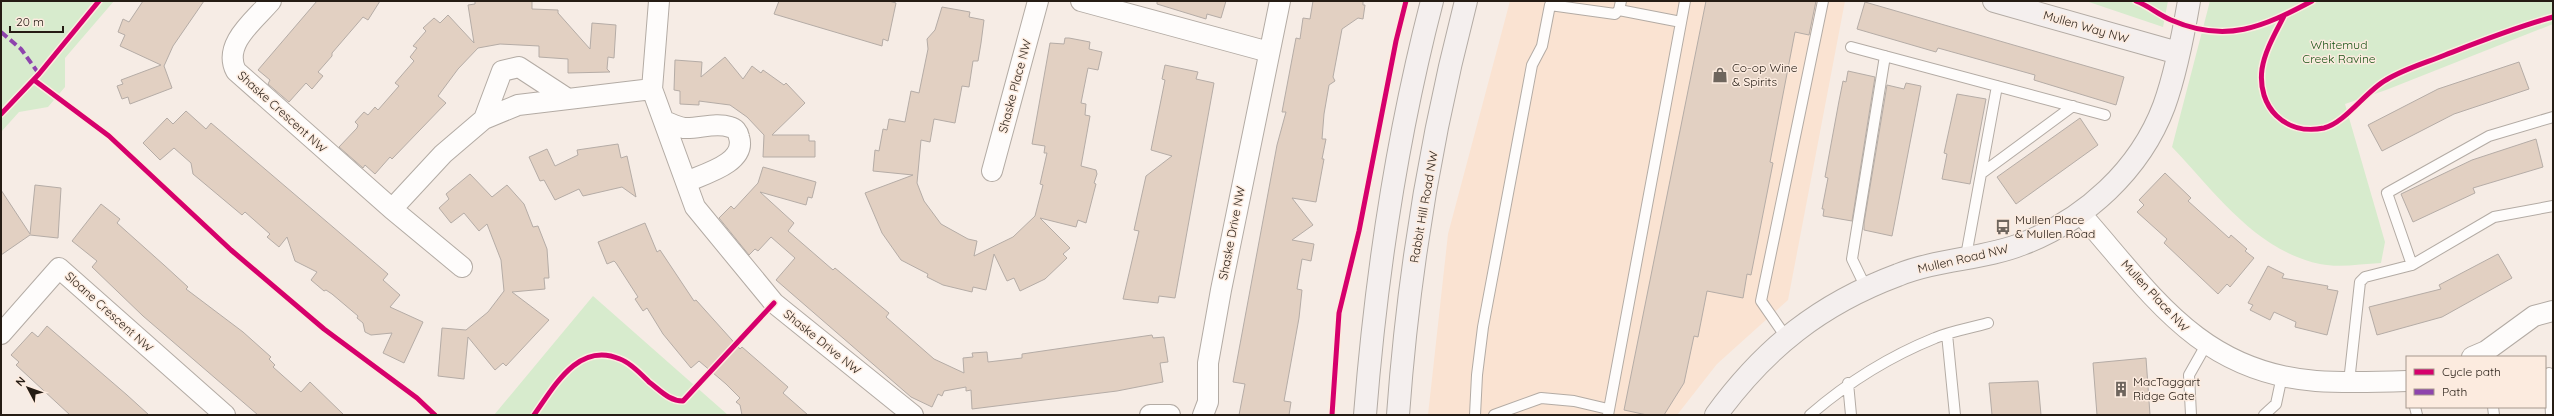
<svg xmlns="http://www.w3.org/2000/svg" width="2554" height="416" font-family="Quicksand,sans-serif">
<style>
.built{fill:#fae3d2}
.green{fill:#d7ebcd}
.building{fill:#e2d0c2;stroke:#b5aca6}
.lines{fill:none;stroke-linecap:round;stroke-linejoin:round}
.lane-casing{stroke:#b3aba4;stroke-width:12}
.street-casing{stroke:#b3aba4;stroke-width:22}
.secondary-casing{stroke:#b3aba4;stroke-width:24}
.lane{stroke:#fefcfb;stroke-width:10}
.street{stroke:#fefcfb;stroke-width:20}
.secondary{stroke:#f4efee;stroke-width:22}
.quiet{stroke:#8e44ad;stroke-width:4;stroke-dasharray:8 4;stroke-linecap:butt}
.cycleway-casing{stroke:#fcebdf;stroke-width:8}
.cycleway{stroke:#d6006c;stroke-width:5}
.labels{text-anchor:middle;stroke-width:3;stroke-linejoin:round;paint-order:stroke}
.street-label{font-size:12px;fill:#251c14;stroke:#fcebdf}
.park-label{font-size:12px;fill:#185415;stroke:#fcebdf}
.poi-label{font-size:12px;fill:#251c14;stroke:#fcebdf;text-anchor:start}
</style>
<rect width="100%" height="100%" fill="#f6ece5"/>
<path class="built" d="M1510,1h335l-57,299 -71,64 -40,51h-249l20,-181z"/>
<path class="green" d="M1,1h113l-49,57v29l-17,20 -29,5 -18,20z
M2086,1h82l-5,26z
M2210,1h343v23l-167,66 -41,14 40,138 -4,21c-20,1 -42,5 -61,1 -64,-13 -105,-72 -148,-117z
M593,296l135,119h-234z"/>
<path class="building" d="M143,1h61l-31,45 -9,20 8,22 -42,16 -2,-7 -6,2 -5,-13 6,-2 -2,-4 40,-15 -41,-19 5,-11 -7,-3 5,-13 6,3z
M317,1h63l-12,19 -5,-3 -31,36v3l-14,16 5,4 -11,13 -6,-6 -17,19 -21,-18 2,-4 -12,-10z
M475,1h57v8l26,1v3l32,36 2,-26 24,2 -2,33 -6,-1 -1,12 3,3 -42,1v-14l-29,-2v-11l-39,-2 -22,4 -20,21 -20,27 8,7 -54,56 -2,-2 -15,17 -10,-9 -2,3 -24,-21 18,-19 1,-3 -3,-3 9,-10 4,3 7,-8 3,3 21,-24 -4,-3 19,-22 -4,-4 7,-9 -4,-2 13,-15 -3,-3 11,-10 6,5 8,-8 26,28 -6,-38 7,-1z
M779,1h110l7,2 -8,38 -5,-2 -1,7 -108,-32z
M1157,1h69l-5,17 -14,-4 -1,5 -49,-15z
M1313,1h50v4h2l-2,14 -5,-1 -16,11 -9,48 2,4 -6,4 -5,29 -2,25h4l-4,20h2l-8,43 -24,-4 21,27 -21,15 22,4 -3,17 -9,-2 -5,30 5,1 -3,28 -15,83 7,1 -2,13h-50l6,-31 -12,-2 44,-237 9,-33h-4l14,-74 4,1 3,-21 7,1z
M1706,1h110l-7,34 -14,-3 -25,130 3,1 -22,112 -4,-1 -4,24 -36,-7 -9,46 -4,-1 -10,47 -20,32h-17l-23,-5z
M1865,2l259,75 -8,28 -82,-25 1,-5 -97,-27 -2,4 -79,-23z
M942,7l28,5 -1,5 15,3 -3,23 -3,18h-5l-4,26 -7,-1 -7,37 -21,-4 -4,23 -9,-2 -4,43 7,18 17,23 27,15 9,2 -3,15 39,-19 22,-21 8,-31 -3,-1 7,-31h-3l1,-7 -13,-2 18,-101 14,1 1,-6h4l21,4 -1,7 13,3 -4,18 -10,-2 -7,35 5,1 -1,11 5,1 -9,50 15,4 1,4 -3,9 2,1 -10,39 -8,-3 -2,7 -36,-9 30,30 -7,6 4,4 -22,21 -25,12 -6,-13 -7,3 -13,-27 -8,36 -13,-3 -1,5 -29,-7 -16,-8 1,-3 -27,-14 -19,-27 -17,-40 48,-18 -40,-4 2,-21 4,1 4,-22 4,1 2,-11 16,3 6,-31 8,2 9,-44 -1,-10 8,-9z
M725,57l18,22 9,-13 9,7 2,-3 21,15 2,-2 19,20 -33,32h37v6h6v16h-52l1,-22 -17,-18 -17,-12 -31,-4v4l-19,-1v-13l-6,-1 1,-30 27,2 -1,15z
M2519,62l10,27 -75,25 -72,37 -14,-26 70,-36z
M1165,65l33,7 -2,7 18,4 -39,215 -16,-2 -1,7 -35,-4 16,-68 -5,-1 12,-54 26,-20 -21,-6 14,-70 -3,-1z
M1848,71l27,6 -23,144 -29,-5 1,-7h-2l6,-31 -3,-1 14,-76 4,-20 3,1z
M1906,83l15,3 -29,150 -28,-6v-7l23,-138 17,4z
M1957,94l29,5 -16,85 -28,-5 5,-25 -3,-1z
M186,111l20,18 5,-6 177,151 -5,6 17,15 -10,12 33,15 -19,41 -21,-10 9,-20 -21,2 -6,-3 -2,-9 -6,-5 1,-2 -26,-22 -6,-4 -2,1 -13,-11 6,-8 -22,-11 -8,-24 -8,10 -12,-10 3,-3 -25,-22 -3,3 -49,-41 -2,-11 -17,-15 -14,12 -17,-17 24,-25 6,6z
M2080,118l18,27 -82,59 -19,-27z
M2536,139l7,28 -70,21 2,5 -62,29 -12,-28 71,-34z
M618,144l3,14 6,-2 9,41 -14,-10 -39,9 -4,-7 -24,11 -11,-20 -4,1 -11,-24 18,-8 8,17 23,-11 -1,-5z
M763,167l53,15 -4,16 -4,-1 -2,8 -46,-13 34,31 -6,8 45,39 2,-2 54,45 -3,4 48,42 30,14 -1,-15 10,-1 -1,-4 15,-1 1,10 34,-4v-4l130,-19 1,3 11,-1 4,25 -8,1 3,19 -46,9 -145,18 -1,-19 -5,1v-4l-22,4 -2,5 -4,-2 -6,13 -21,-10 -135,-117 19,-22 -24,-21 -13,14 -3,-2 -6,6 -30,-37 12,-12 3,3 24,-26z
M2165,173l26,25 -3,3 41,37 2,-3 16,14 -2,2 9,7 -24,29 -3,-3 -9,10 -54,-51 3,-4 -30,-27 7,-7 -5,-5z
M470,174l22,23 15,-12 17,19 9,23 5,-1 9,23 2,29h-5l1,11 -33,3 37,28 -43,46 -3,-3 -8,7 -27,-33 -4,42 -26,-3 4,-48 24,2 22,-18 16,-21 -3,-31 -14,-36 -8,7 -15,-18 -13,10 -12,-15 10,-9 -3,-5z
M35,185l26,3 -3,50 -28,-3 -29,20v-65l29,44z
M101,204l19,15 -3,4 47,42 24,22 -2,2 57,43 28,25 -2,2 6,6 -2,2 28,25 9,-10 34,33h-86l-115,-99 -51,-49 5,-6 -25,-20z
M645,223l12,29 3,-2 34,51 2,-1 44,49 2,-2 46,40 -5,6 25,22h-66l-2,-10 -4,-3 4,-4 -14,-14 -27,-23 -8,7 -28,-34 -16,-26 -4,3 -8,-12 3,-2 -22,-34 -2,-2 -7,3 -9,-22z
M2498,254l14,24 -70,39 -65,18 -8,-28 72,-18 -2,-4z
M2268,266l16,8 -2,4 46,8 -1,3 11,2 -11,44 -32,-8 1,-5 -22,-10 -4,8 -20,-10 3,-5 -5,-2z
M47,326l80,69 22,20h-79l-54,-50 3,-3 -8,-7 21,-23 6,5z
M2146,358l4,57h-53l-4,-52z
M2038,381l3,34h-49l-3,-32z"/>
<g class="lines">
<defs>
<path id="lane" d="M1619,10l62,12
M1851,47l254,68
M1982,173l91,-67
M1966,256l31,-170
M2412,265l-25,-72 102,-57 64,-19
M1866,288l-14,-29 33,-203
M1947,334l8,81
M1786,337l-25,-36 62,-300
M2549,373l2,42
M2349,382l11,-100 5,-5 47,-12 82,-48 59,-11
M1848,383l3,32
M2415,407l2,8
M2493,407l1,8
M1475,415l2,-40 6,-48 49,-262 10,-19 8,-41 65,9 4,-4 2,-9
M1494,415l47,-17 33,3 34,8
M1608,415l77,-414
M1810,415c37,-32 78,-58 125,-77 16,-7 36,-10 53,-15
M2191,415l-2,-40 17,-30
M2264,415l12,-11 6,-28"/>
<path id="street" d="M271,1c-16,19 -49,43 -35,70l156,138 70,58
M659,1l-7,88 43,118 79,96 139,112
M1081,1l188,51
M484,119l18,-48 17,-4 49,32
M664,121c6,2 13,6 20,7 15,1 31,-6 46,-1 5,1 8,5 9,10 8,26 -35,37 -53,45
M992,171l46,-170
M392,209l51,-55 41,-35 34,-14 134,-16
M2081,214c70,79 118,158 235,167 30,2 61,1 91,0
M1,334l58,-66 166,147
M2472,357l14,-6 48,-35 19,-5
M1150,415h20
M1203,415l5,-13v-39l13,-73 59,-289"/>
<path id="secondary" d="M1994,1l184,52
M1365,415c11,-139 32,-279 67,-414
M1398,415c10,-139 33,-279 68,-414
M1716,415c49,-67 104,-111 182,-140 39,-16 87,-16 124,-31 63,-24 118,-74 142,-138 12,-33 19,-70 25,-105"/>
</defs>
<use href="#lane" class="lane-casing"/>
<use href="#street" class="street-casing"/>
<use href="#secondary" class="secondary-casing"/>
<use href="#lane" class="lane"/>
<use href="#street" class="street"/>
<use href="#secondary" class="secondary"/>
<path class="quiet" d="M1,32l20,17 18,25"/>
<defs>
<path id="cycleway" d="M2136,1c13,5 23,14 35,19 55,24 92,7 141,-19
M2284,16c-8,16 -19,34 -22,53 -5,38 23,67 62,59 21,-5 42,-37 62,-48 18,-11 39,-17 59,-25 36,-14 71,-28 108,-38
M34,80l75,56 122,114 93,79 93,69 18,17
M1,114l38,-40 60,-73
M534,415c20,-28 44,-74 86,-56 11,4 21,15 29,23 11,8 20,19 34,19l91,-98
M1332,415l7,-102 20,-82 37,-190 10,-40"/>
</defs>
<use href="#cycleway" class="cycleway-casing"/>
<use href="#cycleway" class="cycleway"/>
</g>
<defs>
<symbol id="shop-bare" viewBox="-9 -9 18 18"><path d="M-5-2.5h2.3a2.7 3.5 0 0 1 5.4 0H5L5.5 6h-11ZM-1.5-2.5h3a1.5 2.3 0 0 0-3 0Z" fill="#6e655d" stroke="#fcebdf" stroke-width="2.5" paint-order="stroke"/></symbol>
<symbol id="bus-bare" viewBox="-9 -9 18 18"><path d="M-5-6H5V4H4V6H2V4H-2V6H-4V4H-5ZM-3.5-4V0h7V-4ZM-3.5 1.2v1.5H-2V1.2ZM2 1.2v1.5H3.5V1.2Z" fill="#6e655d" stroke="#fcebdf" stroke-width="2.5" paint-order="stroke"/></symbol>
<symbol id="building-bare" viewBox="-9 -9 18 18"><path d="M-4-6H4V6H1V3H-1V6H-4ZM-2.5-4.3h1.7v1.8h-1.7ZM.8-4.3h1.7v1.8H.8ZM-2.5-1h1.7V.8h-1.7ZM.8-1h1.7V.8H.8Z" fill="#6e655d" stroke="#fcebdf" stroke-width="2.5" paint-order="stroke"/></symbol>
</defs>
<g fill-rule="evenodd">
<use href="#shop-bare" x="1709" y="64" width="22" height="22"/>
<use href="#bus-bare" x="1992" y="216" width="22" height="22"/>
<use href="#building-bare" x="2110" y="378" width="22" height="22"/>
</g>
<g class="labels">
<g class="street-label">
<text transform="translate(2086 27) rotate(16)" y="4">Mullen Way NW</text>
<text transform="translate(1015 86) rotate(-75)" y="4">Shaske Place NW</text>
<text transform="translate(282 112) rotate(42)" y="4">Shaske Crescent NW</text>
<text transform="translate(1424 207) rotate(-80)" y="4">Rabbit Hill Road NW</text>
<text transform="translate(1232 233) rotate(-79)" y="4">Shaske Drive NW</text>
<text transform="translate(1963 259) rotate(-13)" y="4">Mullen Road NW</text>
<text transform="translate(2155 296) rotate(47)" y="4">Mullen Place NW</text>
<text transform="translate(109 312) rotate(42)" y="4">Sloane Crescent NW</text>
<text transform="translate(822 342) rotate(39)" y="4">Shaske Drive NW</text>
</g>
<g class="park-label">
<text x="2339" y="49">Whitemud<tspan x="2339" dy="14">Creek Ravine</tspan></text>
</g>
<g class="poi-label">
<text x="1732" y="72">Co-op Wine<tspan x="1732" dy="14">&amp; Spirits</tspan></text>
<text x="2015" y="224">Mullen Place<tspan x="2015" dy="14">&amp; Mullen Road</tspan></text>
<text x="2133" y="386">MacTaggart<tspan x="2133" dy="14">Ridge Gate</tspan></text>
</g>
</g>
<rect width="2554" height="416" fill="none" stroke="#251c14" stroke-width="4"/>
<rect x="2406" y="356" width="140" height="52" fill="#fcebdf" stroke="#a6988e"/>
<rect x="2414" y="369" width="20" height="6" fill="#d6006c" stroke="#a6988e"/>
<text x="2442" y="376" font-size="12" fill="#251c14">Cycle path</text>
<rect x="2414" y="389" width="20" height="6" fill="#8e44ad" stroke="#a6988e"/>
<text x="2442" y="396" font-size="12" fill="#251c14">Path</text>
<g transform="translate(28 388) rotate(311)" stroke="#fcebdf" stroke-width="3" paint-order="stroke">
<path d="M0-3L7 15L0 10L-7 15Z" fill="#251c14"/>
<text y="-6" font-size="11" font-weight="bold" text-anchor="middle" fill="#251c14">N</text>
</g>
<path d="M10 26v6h53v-6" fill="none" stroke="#251c14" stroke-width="2"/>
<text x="16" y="26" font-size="12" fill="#251c14" stroke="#fcebdf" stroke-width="3" paint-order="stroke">20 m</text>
</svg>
